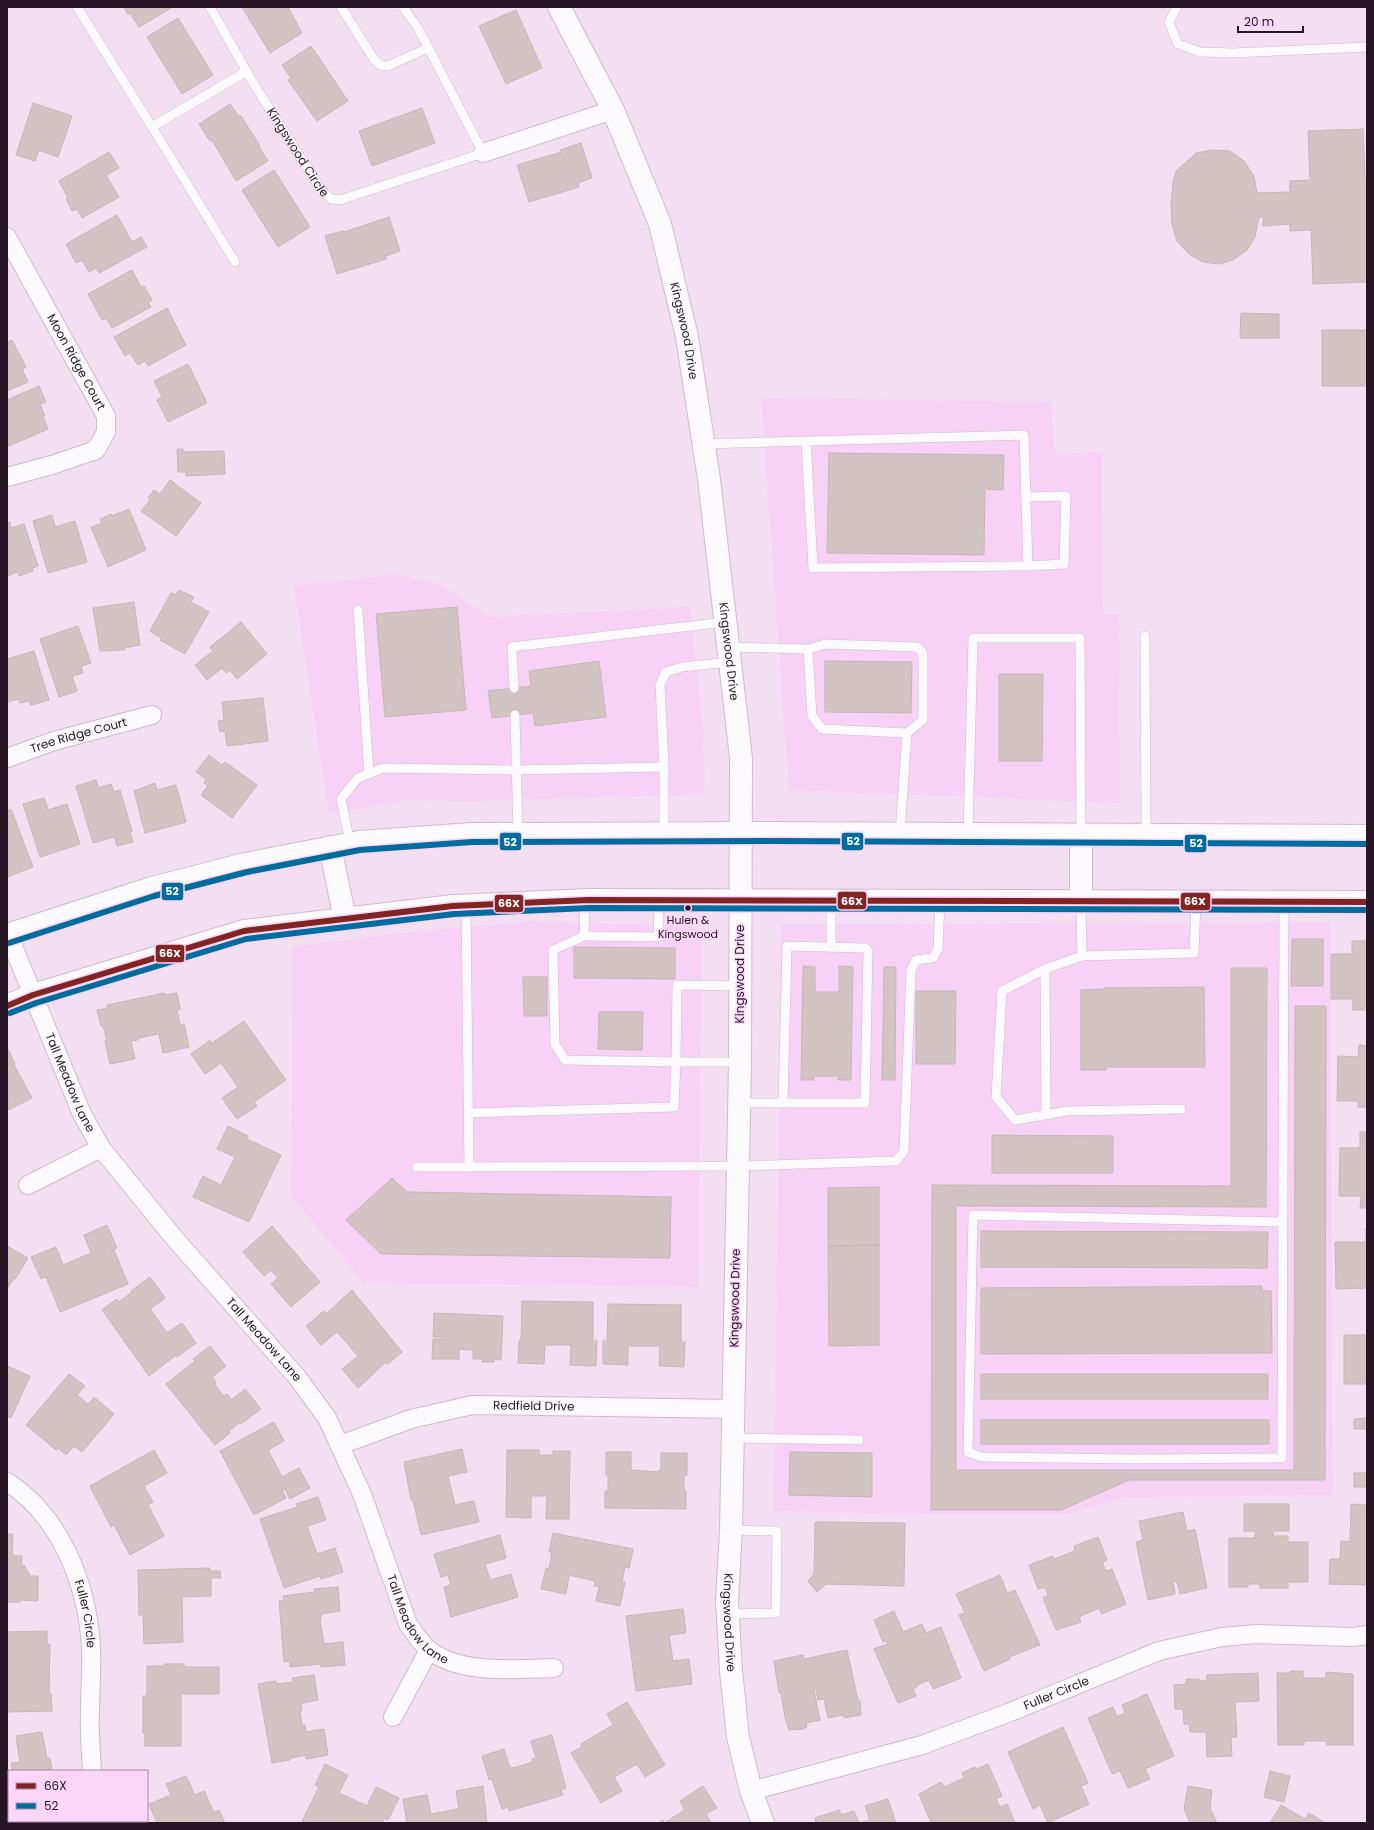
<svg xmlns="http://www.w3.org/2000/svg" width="1374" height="1830" font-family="Poppins,sans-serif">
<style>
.built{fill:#f8d1f6}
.building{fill:#d2c4c2;stroke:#c5b7b5}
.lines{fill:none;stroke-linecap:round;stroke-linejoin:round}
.lane-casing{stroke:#cdbbcc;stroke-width:10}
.street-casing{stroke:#cdbbcc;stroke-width:20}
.secondary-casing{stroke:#cdbbcc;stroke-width:24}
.lane{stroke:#fdfafd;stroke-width:9}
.street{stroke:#fdfafd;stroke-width:18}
.secondary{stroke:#fdfafd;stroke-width:22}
.bus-1-casing{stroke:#fcd6f9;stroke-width:9}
.bus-2-casing{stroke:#fcd6f9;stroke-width:9}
.bus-1{stroke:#822522;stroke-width:6}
.bus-2{stroke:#006d9e;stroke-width:6}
.bus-dot{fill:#261525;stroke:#fcd6f9;stroke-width:1.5}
.labels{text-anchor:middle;stroke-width:3;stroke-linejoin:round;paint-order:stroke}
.bus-label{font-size:11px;fill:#261525;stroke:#fcd6f9}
.street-label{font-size:12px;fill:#261525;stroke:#fcd6f9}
.line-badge{stroke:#fcd6f9;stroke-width:1.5}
.badge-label{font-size:11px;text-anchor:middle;font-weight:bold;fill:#fff}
</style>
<rect width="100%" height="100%" fill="#f4def2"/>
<path class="built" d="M761,398l290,4 4,52 47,-2 1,163h16l1,188 -331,-13z
M395,574l46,11 48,32 201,-10 13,121 2,67 -235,6 -63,-1 -78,14 -35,-228z
M531,921l161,5 10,12 -4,349 -334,-4 -73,-87 1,-249 128,-16z
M1330,922l3,573 -207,2 -57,17h-139l-156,-3 7,-587z"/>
<path class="building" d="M124,7h47v1l-32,19 -9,-14 -2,2z
M242,7h46l14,26 -32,20z
M516,10l26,58 -36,16 -27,-58z
M178,18l35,57 -31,19 -35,-57z
M311,46l37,55 -31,20 -29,-41 3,-2 -9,-13z
M33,103l39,13 -14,41 -19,-7 -4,11 -19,-6z
M230,104l9,13 2,-1 19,30 -1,1 9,14 -32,20 -24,-41 -2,1 -11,-17z
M422,108l13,35 -63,23 -13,-35z
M1363,129l2,51h2v102l-54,2 -2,-54 -21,1v-7l-27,2v-9h-4l-4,20 -8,13 -14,10 -14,4 -16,-2 -14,-8 -12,-13 -5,-17 -1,-21 2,-20 3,-12 20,-18 17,-3 17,1 14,10 10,15 3,17 33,-1v-11l20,-1 -2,-49z
M581,143l11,35 -14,5 1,4 -50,15 -12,-37 45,-13 -2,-2z
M109,152l10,16 -13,7 13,22 -37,21 -5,-9 -5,2 -6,-12 2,-1 -9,-17z
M274,170l36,57 -32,20 -36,-57z
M117,215l15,27 9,-5 6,10 -48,26 -3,-5 -7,4 -7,-12 -6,3 -10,-19z
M389,217l11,34 -14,5v3l-49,15 -12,-38 18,-5 1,1z
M132,270l9,17 3,-1 8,14 -4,2 3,5 -39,21 -6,-10 -4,2 -14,-26z
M167,308l19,37 -38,21 -3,-5 -7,4 -8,-12 -5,3 -11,-19z
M1241,313l38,1v24h-39z
M1322,330h45v56h-45z
M12,340l14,27 -4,2 6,13 -21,9v-48z
M188,364l19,39 -39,19 -11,-22 5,-3 -8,-16z
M39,386l7,16 -6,2 5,12 -2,1 5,12 -39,17 -2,-5v-41z
M177,449h6v3l41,-1 1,23 -39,2v-4h-8z
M829,453l175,2 -1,35 -18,-1 -1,66 -157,-2z
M170,480l31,23 -25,33 -35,-25 9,-11 -2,-2 6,-8 6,4z
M129,509l17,41 -38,17 -17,-40 11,-4 -2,-4 11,-5 1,2z
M52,515l3,12 20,-6 12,41 -39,11 -15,-52z
M10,522l1,6 13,-4 14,42 -6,2 1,3 -14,5 -2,-4 -10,4v-53z
M179,590l15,7 -3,5 18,10 -24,42 -25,-14 1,-2 -11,-7 21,-38 5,2z
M134,602l6,43 -16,3 1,2 -25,1 -7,-43z
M457,607l9,103 -81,7 -9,-103z
M241,622l26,32 -30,25 -7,-9 -4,3 -4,-5 -15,12 -12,-15 18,-14 -3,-4z
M78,626l13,37 -10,3 2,7 -11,3 5,15 -18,6 -19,-58z
M34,651l15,49 -18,5 -2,-4 -9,2 -1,-4 -12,3v-43z
M599,661l7,56 -71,9 -2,-13 -41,5 -4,-27 43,-5 -2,-15z
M825,661l87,1 -1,51 -86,-1z
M999,674h44l-1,87h-43z
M263,698l5,43 -41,5 -2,-15 -5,1 -2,-11 6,-1 -2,-18z
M209,755l13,10 3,-3 32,23 -25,33 -31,-23 7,-9 -4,-3 2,-4 -10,-7z
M96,780l2,8 13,-4 3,8 6,-2 12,41 -2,1 3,10 -16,4 -3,-9 -21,6 -17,-57z
M155,783l2,7 19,-5 10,37 -41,11 -11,-42z
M44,798l4,12 19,-6 13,40 -40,13 -17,-53z
M11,809l22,58 -26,10v-66z
M1292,939h31v47h-32z
M1352,941h15v69h-14v-11h-22v-45h21z
M574,947l101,1v31l-101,-1z
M803,966l12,1v25h24v-26l14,1 -2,113h-13v-4h-24v4h-13z
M884,967h12l-1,113h-13z
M1231,968h36l-1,239 -310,-1v264h338l1,-464h31l-1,474h-196l-68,30h-130l1,-325 299,1z
M523,977h24v39h-23z
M1204,987l1,80h-99v3h-25v-80l24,-1v-1z
M916,991h40l-1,73h-39z
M164,993l1,2 12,-2 3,16 -3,1 3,15 4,-1 5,23 -26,6 -4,-19 -21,4v2l-7,1 4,18 -25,5 -5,-23h2l-4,-16 -2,1 -4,-16 11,-2 -1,-3z
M599,1012h44l-1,38 -44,-1z
M244,1021l42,59 -32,22 3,4 -20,13 -15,-21 16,-11 -17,-24 -16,11 -14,-20 19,-14 2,3z
M1359,1045l8,1v61h-9v-6h-21l1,-45 20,1z
M7,1047l8,17 -1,1 18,33 -24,12z
M228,1126l20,10 -1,3 34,16 -32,67 -56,-25 10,-21 18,9 14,-28 -18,-8z
M1360,1132h7v76h-7l1,-12h-22l1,-48h20z
M992,1135l121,1v37h-121z
M392,1178l15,14 264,5 -1,61 -289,-4 -35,-34z
M879,1187v58l-51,1v-58z
M107,1225l10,23 -12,4v2l9,-4 14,34 -68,28 -14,-35 -5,2 -10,-22 25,-10 7,18 28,-12 -7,-18z
M272,1226l48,56 -29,25 -20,-23 7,-6 -7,-8 -7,6 -21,-24z
M1366,1228h1v74v-14l-31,1 -1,-47h31z
M981,1231l287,1 -1,36 -286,-1z
M879,1245v100l-50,1 -1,-100z
M7,1246l21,12 -13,21 -1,-1 -7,11z
M150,1277l15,21 -15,11 17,24 15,-10 14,20 -19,14 -1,-2 -27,21 -47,-66 15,-11 2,3 13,-10 -1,-1z
M1262,1286v5h9l1,62 -291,1v-66z
M352,1290l50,62 -14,12 -2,-2 -28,26 -16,-19 16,-13 -21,-24 -16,13 -15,-19 18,-15 2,3z
M522,1301l71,1v39h4l-1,25 -26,-1 1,-20h-26l-1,19 -26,-1 1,-23h2z
M608,1304l73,1v37h4l-1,25 -25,-1 1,-20h-32v19l-25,-1v-23h4z
M434,1313l69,3 -2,44 -7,-1v3h-12l1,-3h-10v-9l-14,-1v10h-27l1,-20h13v-2h-13z
M1344,1335h23v49h-23z
M210,1346l16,20 -14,11 4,6 -2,1 10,12 3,-2 4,6 14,-11 16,20 -20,15 -1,-2 -11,9 1,2 -15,12 -49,-61 29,-23 -2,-2z
M7,1366l23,10 -19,42 -4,-2z
M69,1374l16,12 -8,9 11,9 6,-7 20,17 -32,38 -8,-6 -8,9 -8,-7 -2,2 -30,-25z
M981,1374h287v25h-287z
M1367,1418v11h-13v-10z
M981,1420h288v24h-288z
M274,1422l10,19 -16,9 14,27 17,-9 11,20 -20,11 -5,-10 -3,1 4,8 -32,17 -34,-64z
M462,1449l5,23 -19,4 7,29 19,-4 5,21 -58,13 -8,-35h-2l-7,-38z
M154,1450l13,23 -23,13 9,16 -5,3 16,31 -34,19 -16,-30 -3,2 -21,-41z
M507,1450h32v5h14v-4h17l-1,68h-23l1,-23h-16v22l-25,-1z
M606,1452h25v18l28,2v-2h2v-17h26v22h-3v16h2v18l-81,-1v-17h3v-16h-2z
M790,1452l82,1v44l-83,-2z
M1354,1473h13v14h-13z
M318,1497l8,23 -19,6 10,28 18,-6 8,24 -22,7 -1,-3 -36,12 -24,-69 37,-12 -1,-3z
M1244,1504h45v27h-16v5h15v6h20v40h-20v6h-28v-4h-12v3h-19v-49h26v-7h-11z
M1351,1504l16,1v80l-38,-1 1,-25h10l1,-18 9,1z
M1183,1512l4,19 8,-2 12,59 -27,6 -3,-13 -4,1 2,12 -27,6 -12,-58 7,-2 -4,-19z
M815,1522l90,1 -1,63 -78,-2 -9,8 -9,-11 6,-7z
M553,1533l80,16 -4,19 -4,-1 -3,15h3l-5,24 -24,-5 3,-14 -5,-1 1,-5 -26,-6 -3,19 -25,-5 5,-21 3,1 3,-17h-3z
M7,1534h6l-1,22h10l-1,11 3,-2 6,11h8v25l-18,-1v2h-13z
M500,1535l6,23 -21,6 5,16 21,-6 7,23 -67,20 -7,-30 7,-2 -3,-10 -7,2 -7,-23z
M1098,1537l9,23 -5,2 4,9 6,-2 14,35 -24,10 -3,-6 -20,9 2,5 -25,8 -13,-32 5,-3 -3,-8 -7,2 -9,-24 24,-9 1,3 21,-8 -1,-5z
M210,1568v3h10l1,7h-10v18l-29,1 1,45 -39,2 -1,-29h-4l-1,-45z
M1000,1575l7,18 8,-3 25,55 -31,12 1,2 -26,12 -25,-56 6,-2 -9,-19z
M338,1587l2,24 -19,3v6h-1l4,24 19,-2 2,23 -24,2v-3l-31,3v-6l-6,1 -5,-61h5l-1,-5 32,-4 -1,-3z
M683,1609l3,24 -17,2 4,26 16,-2 3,25 -56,7 -10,-75z
M894,1611l9,21 19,-8 4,9 15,-6 20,51 -28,11 -4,-9 -12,5v2l-4,2 3,7 -18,7 -24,-54 14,-5 -1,-3 -4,1 -9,-22z
M47,1631v13h3l-1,50h2l1,17 -45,1v-80z
M847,1650l11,50 2,1 1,14 -17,3v-3l-16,3 -4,-19 -6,1 -2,-11 -2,1 6,30 -14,3 1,4 -4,2 -14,1 -4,-13 -4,-24h-2l-5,-32 29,-6 1,4z
M164,1664h20v3h35v27h-38v52h-36v-12l-2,-1v-37h4v-30h17z
M1290,1671h13v7h23v-6l27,2v71h-26v-4h-23v4h-26l-1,-72h13z
M1258,1673l1,28 -24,1 2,35h-6l1,19 -25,1 -1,-25h-16l-1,-8h-5l-1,-15h-8l-1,-24 12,-1v-5h13v2h8v-6z
M314,1675l4,25 -17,3 1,7 -2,1 2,14h3l1,7 18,-3 4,26 -22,4v-4l-16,3v2l-18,3 -14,-79 18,-3v3l17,-2 -1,-4z
M1147,1694l27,62 -29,13 5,10 -22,9 -8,-17 -8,3 -24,-56 25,-11 4,10 8,-4 -3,-8z
M627,1702l38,63 -20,12 -8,-13 -23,13 8,14 -21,12 -30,-50 11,-6 -1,-3 32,-19 -6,-11z
M1063,1727l25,56 -7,3 8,18 -41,19 -8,-18 -7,4 -25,-57z
M42,1732l5,26h3l2,13h2h-41l-2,-8 9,-1 -4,-26z
M552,1735l14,53 -5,2 2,5 -54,16 -1,-4 -6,2 -10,-30 -3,1 -7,-24 22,-7 6,19 7,-1 16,-5 -1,-3 4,-1 -5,-17z
M325,1764l23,11 -9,18 28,13 9,-19 23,11 -11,22 -4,-2 -2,5h-75l-5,-2 17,-34 -4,-2z
M988,1764l14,32 -6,3 4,8 7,-3 8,19h-84l-12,-29 22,-12 3,5 20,-9 -2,-5 13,-6 2,2z
M1270,1771l20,5 -6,26 -20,-5z
M186,1776l9,19 9,-4 10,22 5,-3 6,13h-68l-8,-19 22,-9 -5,-11z
M483,1786l4,37h-80l-4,-24 24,-4 4,19 28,-5 -3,-18z
M703,1786l14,22 -11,6 5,9h-53l5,-3 1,3 21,-13 -5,-9z
M1188,1786l24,4 -2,18 7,15h-27l-6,-14z
M7,1795h2v26h16l-18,2z
M888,1799l8,24h-36l10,-3 -5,-14z
M1281,1805l24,14 4,-6 16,10h-55z
M839,1810l2,5 13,-4 5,12h-43l-1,-5z"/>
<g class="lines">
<defs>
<g id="lane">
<path d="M77,7l75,120"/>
<path id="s1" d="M210,7l45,79 67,105 9,8 9,1 143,-47 -65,-125 -15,-21"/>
<path d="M341,7l32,51 7,7 8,1 40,-18"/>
<path d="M1177,7l-8,15 9,22 22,8 33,1 134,-6"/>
<path d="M235,262l-83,-135 95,-56"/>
<path d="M703,444l321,-9 4,131 -215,2 -7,-127"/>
<path d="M1026,497l40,-1 -2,68 -36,2"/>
<path d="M358,610l11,164"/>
<path d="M1145,636l1,198"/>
<path d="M729,647l79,2 18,-5 91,3 6,6v67l-16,13 -7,100"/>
<path d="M808,649l4,67 10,13 85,4"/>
<path d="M514,688l-2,-41 213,-25"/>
<path d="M515,715l3,119"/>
<path d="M664,767l-4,-82 6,-13 16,-5 48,-5"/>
<path d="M968,834l5,-196h107l1,196"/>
<path d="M350,843l-9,-44 17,-21 25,-10 133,2 148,-3v66"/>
<path d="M585,900l-1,36 74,1 1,-37"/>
<path d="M831,901v46"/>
<path d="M1081,902l1,54 -37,13 -43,22 -6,106 19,23 52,-9 114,-2"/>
<path d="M466,906l3,261 269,-1 158,-5 8,-10 7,-181 5,-10 17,-2 5,-9 2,-47"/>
<path d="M787,946l78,2 3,3 -3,152h-82z"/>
<path d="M1082,956l112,-3 2,-51"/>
<path d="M1045,969l1,146"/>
<path d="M740,986l-63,-1 -1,77h64"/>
<path d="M739,1103h44"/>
<path d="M469,1113l205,-6 2,-45 -111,-2 -10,-16 -2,-94 31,-14"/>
<path d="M417,1167h52"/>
<path d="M1282,1222l-309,-7 -5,237 13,5 158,2 143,-1 2,-556"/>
<path d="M732,1438l127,2"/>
<path d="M728,1614l48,-1 1,-82 -46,-1"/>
</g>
<g id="street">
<path d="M483,153l130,-43"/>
<path id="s2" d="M7,237l99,179v16l-10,18 -44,15 -45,12"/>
<path id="s3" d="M7,758l47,-17 98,-26"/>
<path id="s4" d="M8,934l74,180 19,34 74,91 122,138 30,41 35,76 46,130c6,9 13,19 21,26 32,25 87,19 125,18"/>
<path d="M28,1185l73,-37"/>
<path id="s5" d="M340,1445l71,-26 61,-14 261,4"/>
<path id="s6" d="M7,1482c54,34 80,103 84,164 1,23 -1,45 -1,67 -1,19 1,39 2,58"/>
<path d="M393,1717l36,-67"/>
<path id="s7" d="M751,1791l171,-46 86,-32 151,-62 63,-14 34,-3 97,3 14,-2"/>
<path d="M104,1821v2"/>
</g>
<g id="secondary">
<path id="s8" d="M559,7l54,103 47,114 27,113 22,142 32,279 -1,304 -9,468 -4,71 4,70 7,66 13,54 12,32"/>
<path d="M330,847l15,72"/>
<path d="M1081,902v-68"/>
<path d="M7,935l145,-47 93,-24 114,-22 113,-8 302,-1 593,3"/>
<path d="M7,1006l26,-11 211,-64 209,-25 136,-6 778,2"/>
</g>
</defs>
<use href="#lane" class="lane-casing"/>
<use href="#street" class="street-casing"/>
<use href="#secondary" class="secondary-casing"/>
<use href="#lane" class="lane"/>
<use href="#street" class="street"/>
<use href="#secondary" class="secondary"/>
<defs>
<path id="bus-1" d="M7,1006l26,-11 211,-64 209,-25 136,-6 778,2"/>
<path id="bus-2" d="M9,943l145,-47 93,-24 113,-22 112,-8 302,-1 593,3
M10,1013l26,-10 210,-64 208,-25 135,-6 778,2"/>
</defs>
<use href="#bus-1" class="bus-1-casing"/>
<use href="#bus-2" class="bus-2-casing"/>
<use href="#bus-1" class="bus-1"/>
<use href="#bus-2" class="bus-2"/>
</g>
<circle class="bus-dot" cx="688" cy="908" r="3.5"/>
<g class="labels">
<g class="bus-label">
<text x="688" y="924">Hulen &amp;<tspan x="688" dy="14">Kingswood</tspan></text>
</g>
<g class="street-label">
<text dy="4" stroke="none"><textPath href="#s1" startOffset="170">Kingswood Circle</textPath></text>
<text dy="4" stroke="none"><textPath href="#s8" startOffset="349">Kingswood Drive</textPath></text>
<text dy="4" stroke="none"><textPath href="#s2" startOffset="143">Moon Ridge Court</textPath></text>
<text dy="4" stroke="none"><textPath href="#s8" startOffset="673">Kingswood Drive</textPath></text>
<text dy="4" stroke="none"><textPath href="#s3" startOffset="75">Tree Ridge Court</textPath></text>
<text transform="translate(740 974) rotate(-90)" y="4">Kingswood Drive</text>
<text dy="4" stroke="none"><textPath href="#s4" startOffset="161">Tall Meadow Lane</textPath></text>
<text transform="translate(735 1298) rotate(-89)" y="4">Kingswood Drive</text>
<text dy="4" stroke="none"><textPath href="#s4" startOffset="485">Tall Meadow Lane</textPath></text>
<text dy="4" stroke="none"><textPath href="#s5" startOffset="200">Redfield Drive</textPath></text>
<text dy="4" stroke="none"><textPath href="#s6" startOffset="158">Fuller Circle</textPath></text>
<text dy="4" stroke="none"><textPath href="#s4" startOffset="809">Tall Meadow Lane</textPath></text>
<text dy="4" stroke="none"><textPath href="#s8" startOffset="1645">Kingswood Drive</textPath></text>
<text dy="4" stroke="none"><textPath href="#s7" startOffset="321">Fuller Circle</textPath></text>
</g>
</g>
<g class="line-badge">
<rect x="841" y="832" width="23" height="19" rx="4" fill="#006d9e"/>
<rect x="499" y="832" width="23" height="19" rx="4" fill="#006d9e"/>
<rect x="1184" y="834" width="23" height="19" rx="4" fill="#006d9e"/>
<rect x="161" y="882" width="23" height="19" rx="4" fill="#006d9e"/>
<rect x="837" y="891" width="30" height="19" rx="4" fill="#822522"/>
<rect x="1180" y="892" width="31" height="19" rx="4" fill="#822522"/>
<rect x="494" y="894" width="30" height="19" rx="4" fill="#822522"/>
<rect x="155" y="944" width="30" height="19" rx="4" fill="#822522"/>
</g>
<g class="badge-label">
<text x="853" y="845">52</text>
<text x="510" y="846">52</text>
<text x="1196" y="847">52</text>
<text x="172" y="895">52</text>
<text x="852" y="905">66X</text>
<text x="1195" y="905">66X</text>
<text x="509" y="907">66X</text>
<text x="170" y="957">66X</text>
</g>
<rect width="1374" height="1830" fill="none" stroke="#261525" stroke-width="16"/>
<rect x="8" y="1770" width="140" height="52" fill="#fcd6f9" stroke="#a689a4"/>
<rect x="16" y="1783" width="20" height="6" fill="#822522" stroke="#a689a4"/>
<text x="44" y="1790" font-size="12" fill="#261525">66X</text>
<rect x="16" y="1803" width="20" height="6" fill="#006d9e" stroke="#a689a4"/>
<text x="44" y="1810" font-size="12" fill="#261525">52</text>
<path d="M1238 26v6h65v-6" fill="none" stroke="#261525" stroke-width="2"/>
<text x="1244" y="26" font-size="12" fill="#261525" stroke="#fcd6f9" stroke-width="3" paint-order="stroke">20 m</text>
</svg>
